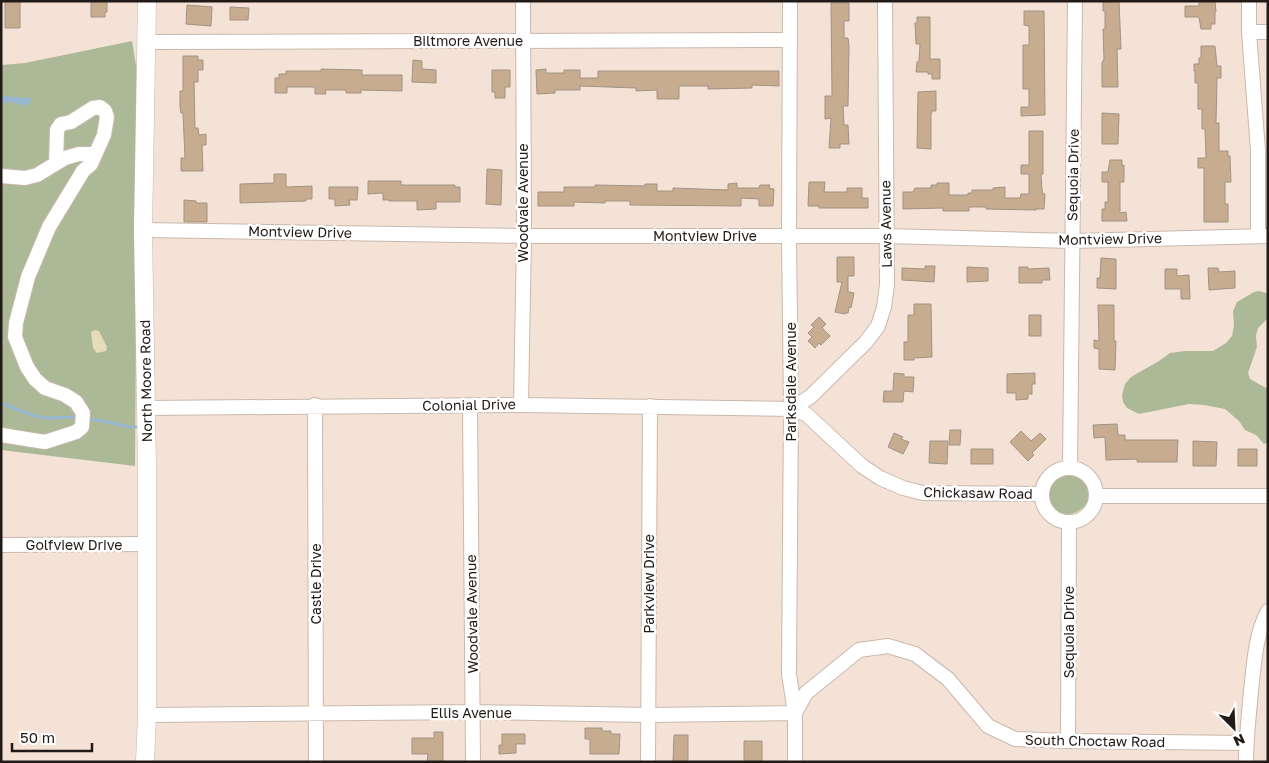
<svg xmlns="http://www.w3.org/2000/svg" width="1269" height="763" font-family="'Golos Text',sans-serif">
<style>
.green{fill:#acb997}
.sand{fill:#e6dcb7}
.water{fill:#9ab7d2}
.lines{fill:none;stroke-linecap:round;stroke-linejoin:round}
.stream{stroke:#9ab7d2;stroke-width:3}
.building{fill:#c7ac8f;stroke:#a09384}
.minor-casing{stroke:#cab8ac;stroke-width:16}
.major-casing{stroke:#cab8ac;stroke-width:19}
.minor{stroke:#fff;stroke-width:14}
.major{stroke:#fff;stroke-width:18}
.labels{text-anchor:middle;stroke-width:5;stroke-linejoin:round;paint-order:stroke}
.street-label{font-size:14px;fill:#211a16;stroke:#fff}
</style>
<rect width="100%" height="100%" fill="#f5e2d6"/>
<path class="green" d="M132,41l6,36 -3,389 -134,-16v-385l24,-2z
M1259,291l7,2 2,3v22l-10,10 -2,8 1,11 -9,26 2,6 18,10v53l-4,2 -8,-9 -11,-5 -6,-9 -14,-12 -21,-4 -15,-1 -50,10 -12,-6 -4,-6 -1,-7 3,-11 6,-7 28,-16 11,-8 15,-2h28l13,-8 6,-7 2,-10 -1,-15 4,-9 17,-10z
M1065,473c60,8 1,68 -17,27l3,-18z"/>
<path class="sand" d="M95,330l4,1 8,16 -1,4 -9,2 -4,-5 -2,-16z"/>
<path class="water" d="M1,96l29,2 1,4 -4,4 -16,-4 -10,2z"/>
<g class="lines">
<path class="stream" d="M1,403l33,13 13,2 31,-1
M87,418l43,9h8"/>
</g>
<path class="building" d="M5,1h15v27h-15z
M91,1h16v11h-2v5h-14z
M1119,1l2,48h-4l1,38h-16v-24l2,-4 -1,-30h2v-18h-2v-9z
M1199,1h16l1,11h-1v12h-4v5h-10l-2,-12h-14v-11h14z
M831,3h18v18h-5v17h4l1,8 -1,60h-5l1,19h4l1,19h-9v4h-11l2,-30 -6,1v-23h7z
M187,5l25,2 -1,19 -25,-2z
M230,7l19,1 -1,12h-18z
M1024,11h20l1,104 -24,1v-9h8v-18h-6v-44h6v-19l-5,-1z
M917,17h13v42h10v20h-8v-5h-4v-2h-12l1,-10 2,-1 1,-17h-4l-1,-21h2z
M1201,46h14l2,20h4v12h-4l-1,45h3v28h9v5h2l1,26h-6v22h3v18h-24v-54h-6v-10h8l-1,-29h-3v-20h-4v-26h-3v-12h-1v-7h5v-6h2z
M183,56h15v4h5v10h-5v12h-4l1,46h3l1,7 7,-1v11h-4l1,26h-22v-13h4l-2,-45h-2l-1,-6v-16h3z
M413,60l9,1v8l14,1v13l-24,-1z
M321,69l41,1v5h40v16l-41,-1v3h-15v-3h-21l1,4h-11v-7h-28v6h-12v-15h4v-4h7v-3h35z
M546,69v4h18v-3h16v8h18v-7h181v15l-27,-1v3l-44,1v-3h-29v13h-22v-9l-21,1v-3l-56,-2v4h-25v3l-18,1 -1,-24z
M492,70h18v17h-5v11h-10v-6h-3z
M936,91v20h-4l-1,4v34l-14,-1 1,-56z
M1102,113l17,1 -1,30h-16z
M1029,131h14v43l-2,1 1,15 1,4h2l-1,15h-8v1l-50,-1v-2h-17v4h-26v-3l-40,1v-17h10l2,-4h16v-3h6v-2h12v12h19v-2h4v-3h21v-2l12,-1v11h15l1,-4h8v-20h-8v-9h8z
M1110,160h12v6l2,-1v17h-4v31l6,-1 1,9h-25v-12h3v-7h3v-20h-6v-10h6z
M487,169l15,1 -1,35 -15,-1z
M274,174h12v13l26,-1v13h-6v2l-66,2v-19l34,-1z
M368,181h33v4h54v2h5v15h-24v7l-19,1v-9h-28v-1h-6v-7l-15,1z
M809,182h16l-1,10h23v-4h15v10h6v10h-49v-2h-11z
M737,183v5h22l1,-3h10l-1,3 5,1 -1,17h-14v-7l-18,-1v8l-111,-1v-4h-25v2l-31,-1v4h-36v-14h26v-5h31v-2l50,1v-2h12v7h16v-3l55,2v-6z
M329,187h29l-1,13h-8l1,5 -15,1v-7h-6z
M184,200l12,1v2h11v19h-23z
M837,257h17v19h-6v16l6,1 -3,15 -2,-1 -1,6h-3v1l-10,-2 7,-30h-5z
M1101,258l15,1v30l-19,-1v-10h3z
M925,266h10l-1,16 -32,-2v-12l23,1z
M967,267l21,1v13l-21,1z
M1019,267h9v2l21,-1 1,12h-8v3h-23z
M1208,268h10l1,4 16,-1v17l-26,2z
M1165,269h12v7l12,-1 1,24h-9v-10h-16z
M914,304h17l1,53 -18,1v2h-10v-18h4v-27h6z
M1098,305h16v36h2l-1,29 -16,-1v-20l-5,-1v-8l5,1z
M1029,315h12v21h-12z
M819,317l7,7 -4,4 8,8 -9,9 -2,-2 -4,5 -7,-7 4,-4 -4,-4 6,-6 -3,-2z
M894,373l10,1v3h10l-1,15 -9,-1 -1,11h-20l1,-11h9z
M1035,373v11h-3v10h-4v5l-12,1v-7h-9v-19z
M1117,424l1,11h7v5h53l-1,22h-40v-3l-31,1 -1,-23 -11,1 -1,-13z
M950,430h11l-1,15h-11z
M1021,431l10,10 9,-8 6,6 -14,14 2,2 -6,6 -18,-19z
M894,433l9,4 -2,2 8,3 -6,12 -15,-7z
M930,441h18l-1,23 -18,-1z
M1193,441l24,1 -1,24h-23z
M971,449h22v15h-22z
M1238,449h19v17h-19z
M585,728h17v3h9v3h9l-1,20h-29v-15h-5z
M434,732h9v30h-16l1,-8h-16v-16h22z
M502,734h23v10h-9v9l-17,1v-9h3z
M674,735h14v27h-15z
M744,741h18v21h-18z"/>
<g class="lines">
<defs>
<path id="minor" d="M790,1l-1,235 2,173 -2,265 6,39v49
M1249,1v31l9,119v85
M1249,32h19
M146,42l644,-2
M1,176l24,2 12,-3 28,-17 14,-4h15
M143,230l381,6h362l186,5 196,-5
M315,405l1,357
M521,405l3,-169 -1,-235
M470,406l3,356
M146,408l375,-3 270,4 15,5 56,52 18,12 23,10 20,5 119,1
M791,409l19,-12 56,-55 12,-16 6,-19 3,-22 -2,-284
M1,435l44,7 31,-10 6,-5 1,-14 -7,-11 -11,-7 -20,-7 -10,-9 -8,-12 -12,-30 1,-14 12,-46 21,-50 34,-56 8,-7 13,-29 3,-18 -2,-6 -5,-4 -7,1 -22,14 -10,2 -4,6 -1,33
M1070,468l5,-467
M1042 495a27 27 0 1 1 54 0a27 27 0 1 1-54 0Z
M1097,496h171
M1,545l145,-1
M147,715l326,-3 175,3 147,-2 11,-20 53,-43 29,-4 27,8 33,25 40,47 27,13 53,2 178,2
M1068,741l1,-218
M648,762l2,-356
M1246,762c0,-24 3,-47 5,-71 3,-26 4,-56 17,-80"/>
<path id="major" d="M145,762l2,-47v-249l-4,-236 4,-229"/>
</defs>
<use href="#minor" class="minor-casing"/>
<use href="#major" class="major-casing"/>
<use href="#minor" class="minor"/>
<use href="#major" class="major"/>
</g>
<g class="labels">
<g class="street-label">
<text x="468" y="46">Biltmore Avenue</text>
<text transform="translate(1073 175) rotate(-89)" y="5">Sequoia Drive</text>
<text transform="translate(523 203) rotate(-90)" y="5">Woodvale Avenue</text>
<text transform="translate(886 224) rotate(-91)" y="5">Laws Avenue</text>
<text transform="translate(300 232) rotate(1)" y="5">Montview Drive</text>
<text x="705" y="241">Montview Drive</text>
<text transform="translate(1110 239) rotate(-1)" y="5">Montview Drive</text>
<text transform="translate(146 381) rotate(-91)" y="5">North Moore Road</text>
<text transform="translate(791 382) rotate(-90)" y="5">Parksdale Avenue</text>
<text transform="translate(469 405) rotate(-1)" y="5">Colonial Drive</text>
<text transform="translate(978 493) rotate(1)" y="5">Chickasaw Road</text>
<text x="74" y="550">Golfview Drive</text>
<text transform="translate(316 584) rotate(-90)" y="5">Castle Drive</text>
<text transform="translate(649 584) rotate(-90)" y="5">Parkview Drive</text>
<text transform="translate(472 614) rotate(-91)" y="5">Woodvale Avenue</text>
<text transform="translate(1069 632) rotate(-90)" y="5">Sequoia Drive</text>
<text x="471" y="718">Ellis Avenue</text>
<text transform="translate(1095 741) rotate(1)" y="5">South Choctaw Road</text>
</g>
</g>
<rect width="1269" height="763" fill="none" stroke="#211a16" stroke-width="5"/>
<g transform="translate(1234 728) rotate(156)" stroke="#ffffff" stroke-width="4" paint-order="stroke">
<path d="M0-4L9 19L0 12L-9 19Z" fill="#211a16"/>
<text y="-8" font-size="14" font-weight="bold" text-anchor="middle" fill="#211a16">N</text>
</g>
<path d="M12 743v8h80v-8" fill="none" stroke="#211a16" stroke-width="2.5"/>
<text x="20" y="743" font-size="15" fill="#211a16" stroke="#ffffff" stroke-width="4" paint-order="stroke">50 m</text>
</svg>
